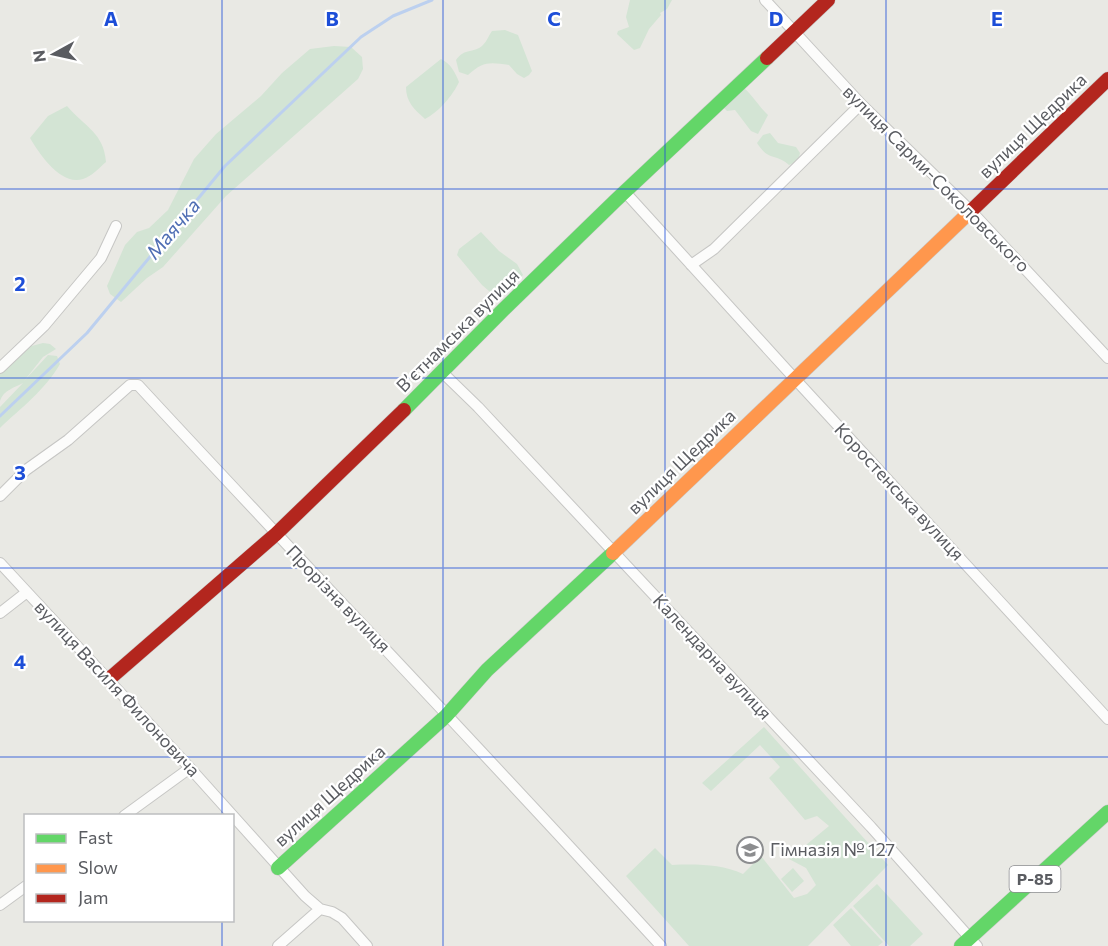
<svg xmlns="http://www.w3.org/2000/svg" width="1108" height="946" font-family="Commissioner,sans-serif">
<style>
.green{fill:#d3e4d4}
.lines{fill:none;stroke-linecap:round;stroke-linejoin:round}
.stream{stroke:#bcd0ef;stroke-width:3}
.street-casing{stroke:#c6c6c4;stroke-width:12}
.fast-casing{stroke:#c7c7c7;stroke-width:15}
.slow-casing{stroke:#c7c7c7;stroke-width:15}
.jam-casing{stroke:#c7c7c7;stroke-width:15}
.street{stroke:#fcfcfb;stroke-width:10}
.fast{stroke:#63d668;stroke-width:14}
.slow{stroke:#ff974d;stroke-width:14}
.jam{stroke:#b3261e;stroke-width:14}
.grid{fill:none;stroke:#1d4ed8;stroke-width:1.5;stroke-opacity:0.55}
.labels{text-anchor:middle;stroke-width:4.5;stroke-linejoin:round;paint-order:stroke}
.shield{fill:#fff;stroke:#8c8d90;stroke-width:1.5}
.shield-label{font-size:16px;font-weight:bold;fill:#5a5c61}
.street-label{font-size:18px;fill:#5a5c61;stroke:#fff}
.poi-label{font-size:18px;fill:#5a5c61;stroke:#fff;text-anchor:start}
.water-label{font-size:20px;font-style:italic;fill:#4f6eb4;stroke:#fff}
.grid-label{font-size:20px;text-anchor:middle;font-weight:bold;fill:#1d4ed8;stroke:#fff;stroke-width:4.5;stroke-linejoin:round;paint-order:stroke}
</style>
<rect width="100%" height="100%" fill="#e9e9e4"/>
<path class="green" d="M630,0h42l-5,9 -7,4 1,2 -12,14 -9,19 -6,2 -17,-16 1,-3 11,-4 -3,-10z
M505,30l13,5 14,36 -3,4 -5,3 -7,-4 -8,-9c-19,-3 -26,-4 -41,10l-9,-3 -3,-12c9,-13 18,-6 27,-15 4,-4 6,-10 9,-14z
M334,46l17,1 11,10 1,12 -5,10 -132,117 -63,71 -16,11 -26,24 -11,-8 -3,-8 18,-41 12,-13 12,-4 19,-18 26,-51 22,-25 45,-38 21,-23 28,-24z
M441,59c10,5 14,13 18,23 -6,13 -20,30 -34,37 -11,-10 -19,-17 -19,-32z
M741,86c9,5 18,21 27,29l-10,19 -7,-3 -16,-21 -8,1 -4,-4z
M67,106c18,21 37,27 39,56 -8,7 -14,14 -23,17 -23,7 -44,-26 -53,-41l18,-22z
M770,133l8,10 18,4 4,6 -2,8 -9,4c-13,-12 -20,-3 -32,-22l6,-8z
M481,232l18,19 18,13 6,11 -18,19 -9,3 -14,-12 -25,-30 2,-6z
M43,343l7,1 6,5 -13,8 -19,24 24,-26 9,1 3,8c-16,27 -38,43 -60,64v-21l23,-24c-7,4 -20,7 -23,18v-31l28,-23z
M764,727l124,138 -80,81h-119l-63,-70 29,-28 17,17c24,-1 49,-1 71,9l18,-18 33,42 13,-4 9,-9 -10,-17 -17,-9 40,-33 -12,-10 -12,4 -36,-42 11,-11 -20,-22 -49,46 -9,-8z
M793,868l11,13 -12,11 -11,-13z
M877,884l46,50 -13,12h-21l-36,-40z
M851,908l32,34 -5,4h-27l-18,-21z"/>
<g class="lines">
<path class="stream" d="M0,416l87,-83 138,-167 136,-129 32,-21 39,-16"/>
<defs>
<path id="street" d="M765,0l96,104 110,107 137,147
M625,192l170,187 313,340
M691,265l23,-16 147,-145
M0,368l44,-42 57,-68 15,-32
M443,373l35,34 393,420 106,119
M0,496l26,-26 42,-30 62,-55h8c174,188 351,372 523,561
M0,563l190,205 115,128 15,13 12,3 10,6 25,28
M0,613l27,-21
M124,816l66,-48
M0,905l26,-19
M278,946l42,-37"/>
<path id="fast" d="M404,410l99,-100 112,-109 152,-143
M278,868l168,-152 41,-46 126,-117
M961,946l147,-134"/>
<path id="slow" d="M613,553l360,-344"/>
<path id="jam" d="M767,58l61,-58
M973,209l135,-130
M108,680l168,-146 128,-124"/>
</defs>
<use href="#street" class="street-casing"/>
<use href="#fast" class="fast-casing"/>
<use href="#slow" class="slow-casing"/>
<use href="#jam" class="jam-casing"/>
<use href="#street" class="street"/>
<use href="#fast" class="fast"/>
<use href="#slow" class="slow"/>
<use href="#jam" class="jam"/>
</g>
<path class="grid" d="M222,0v816M443,0v946M665,0v946M886,0v946M0,189h1108M0,378h1108M0,568h1108M0,757h1108M222,920v26"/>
<defs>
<symbol id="school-ring" viewBox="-11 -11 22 22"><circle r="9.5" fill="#fff" stroke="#8c8d8f" stroke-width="1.5"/><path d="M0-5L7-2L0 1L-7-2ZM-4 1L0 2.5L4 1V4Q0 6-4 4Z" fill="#8c8d8f"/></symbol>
</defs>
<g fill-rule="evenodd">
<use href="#school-ring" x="735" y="835" width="30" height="30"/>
</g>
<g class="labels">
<rect class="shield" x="1009.5" y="866" width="51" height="26" rx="4.5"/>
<g class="shield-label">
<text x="1035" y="885">Р-85</text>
</g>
<g class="street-label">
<text transform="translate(1033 126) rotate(-44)" y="6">вулиця Щедрика</text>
<text transform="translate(936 179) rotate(45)" y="6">вулиця Сарми-Соколовського</text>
<text transform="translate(458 331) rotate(-45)" y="6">Вʼєтнамська вулиця</text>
<text transform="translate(682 462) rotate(-44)" y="6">вулиця Щедрика</text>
<text transform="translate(899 492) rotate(47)" y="6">Коростенська вулиця</text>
<text transform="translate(338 599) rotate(46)" y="6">Прорізна вулиця</text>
<text transform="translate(712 657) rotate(47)" y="6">Календарна вулиця</text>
<text transform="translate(117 689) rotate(47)" y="6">вулиця Василя Филоновича</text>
<text transform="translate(330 796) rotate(-42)" y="6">вулиця Щедрика</text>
</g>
<g class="poi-label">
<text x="770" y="856">Гімназія № 127</text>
</g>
<g class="water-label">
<text transform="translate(173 229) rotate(-50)" y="7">Маячка</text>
</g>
</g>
<g class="grid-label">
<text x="111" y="26">A</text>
<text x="332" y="26">B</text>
<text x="554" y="26">C</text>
<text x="776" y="26">D</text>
<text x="997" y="26">E</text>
<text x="20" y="291">2</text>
<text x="20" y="480">3</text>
<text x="20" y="669">4</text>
</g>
<rect x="24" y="814" width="210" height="108" fill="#ffffff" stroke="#bdbec0" stroke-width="1.5"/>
<rect x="36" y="834" width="30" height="9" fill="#63d668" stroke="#bdbec0" stroke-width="1.5"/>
<text x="78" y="844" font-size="18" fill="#5a5c61">Fast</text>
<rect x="36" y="864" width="30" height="9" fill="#ff974d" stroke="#bdbec0" stroke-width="1.5"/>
<text x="78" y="874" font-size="18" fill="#5a5c61">Slow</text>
<rect x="36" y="894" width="30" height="9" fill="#b3261e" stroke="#bdbec0" stroke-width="1.5"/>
<text x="78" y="904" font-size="18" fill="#5a5c61">Jam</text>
<g transform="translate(54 54) rotate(262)" stroke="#ffffff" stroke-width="4.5" paint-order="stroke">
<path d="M0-4.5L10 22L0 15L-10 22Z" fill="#5a5c61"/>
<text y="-9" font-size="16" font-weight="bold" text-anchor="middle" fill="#5a5c61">N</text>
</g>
</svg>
